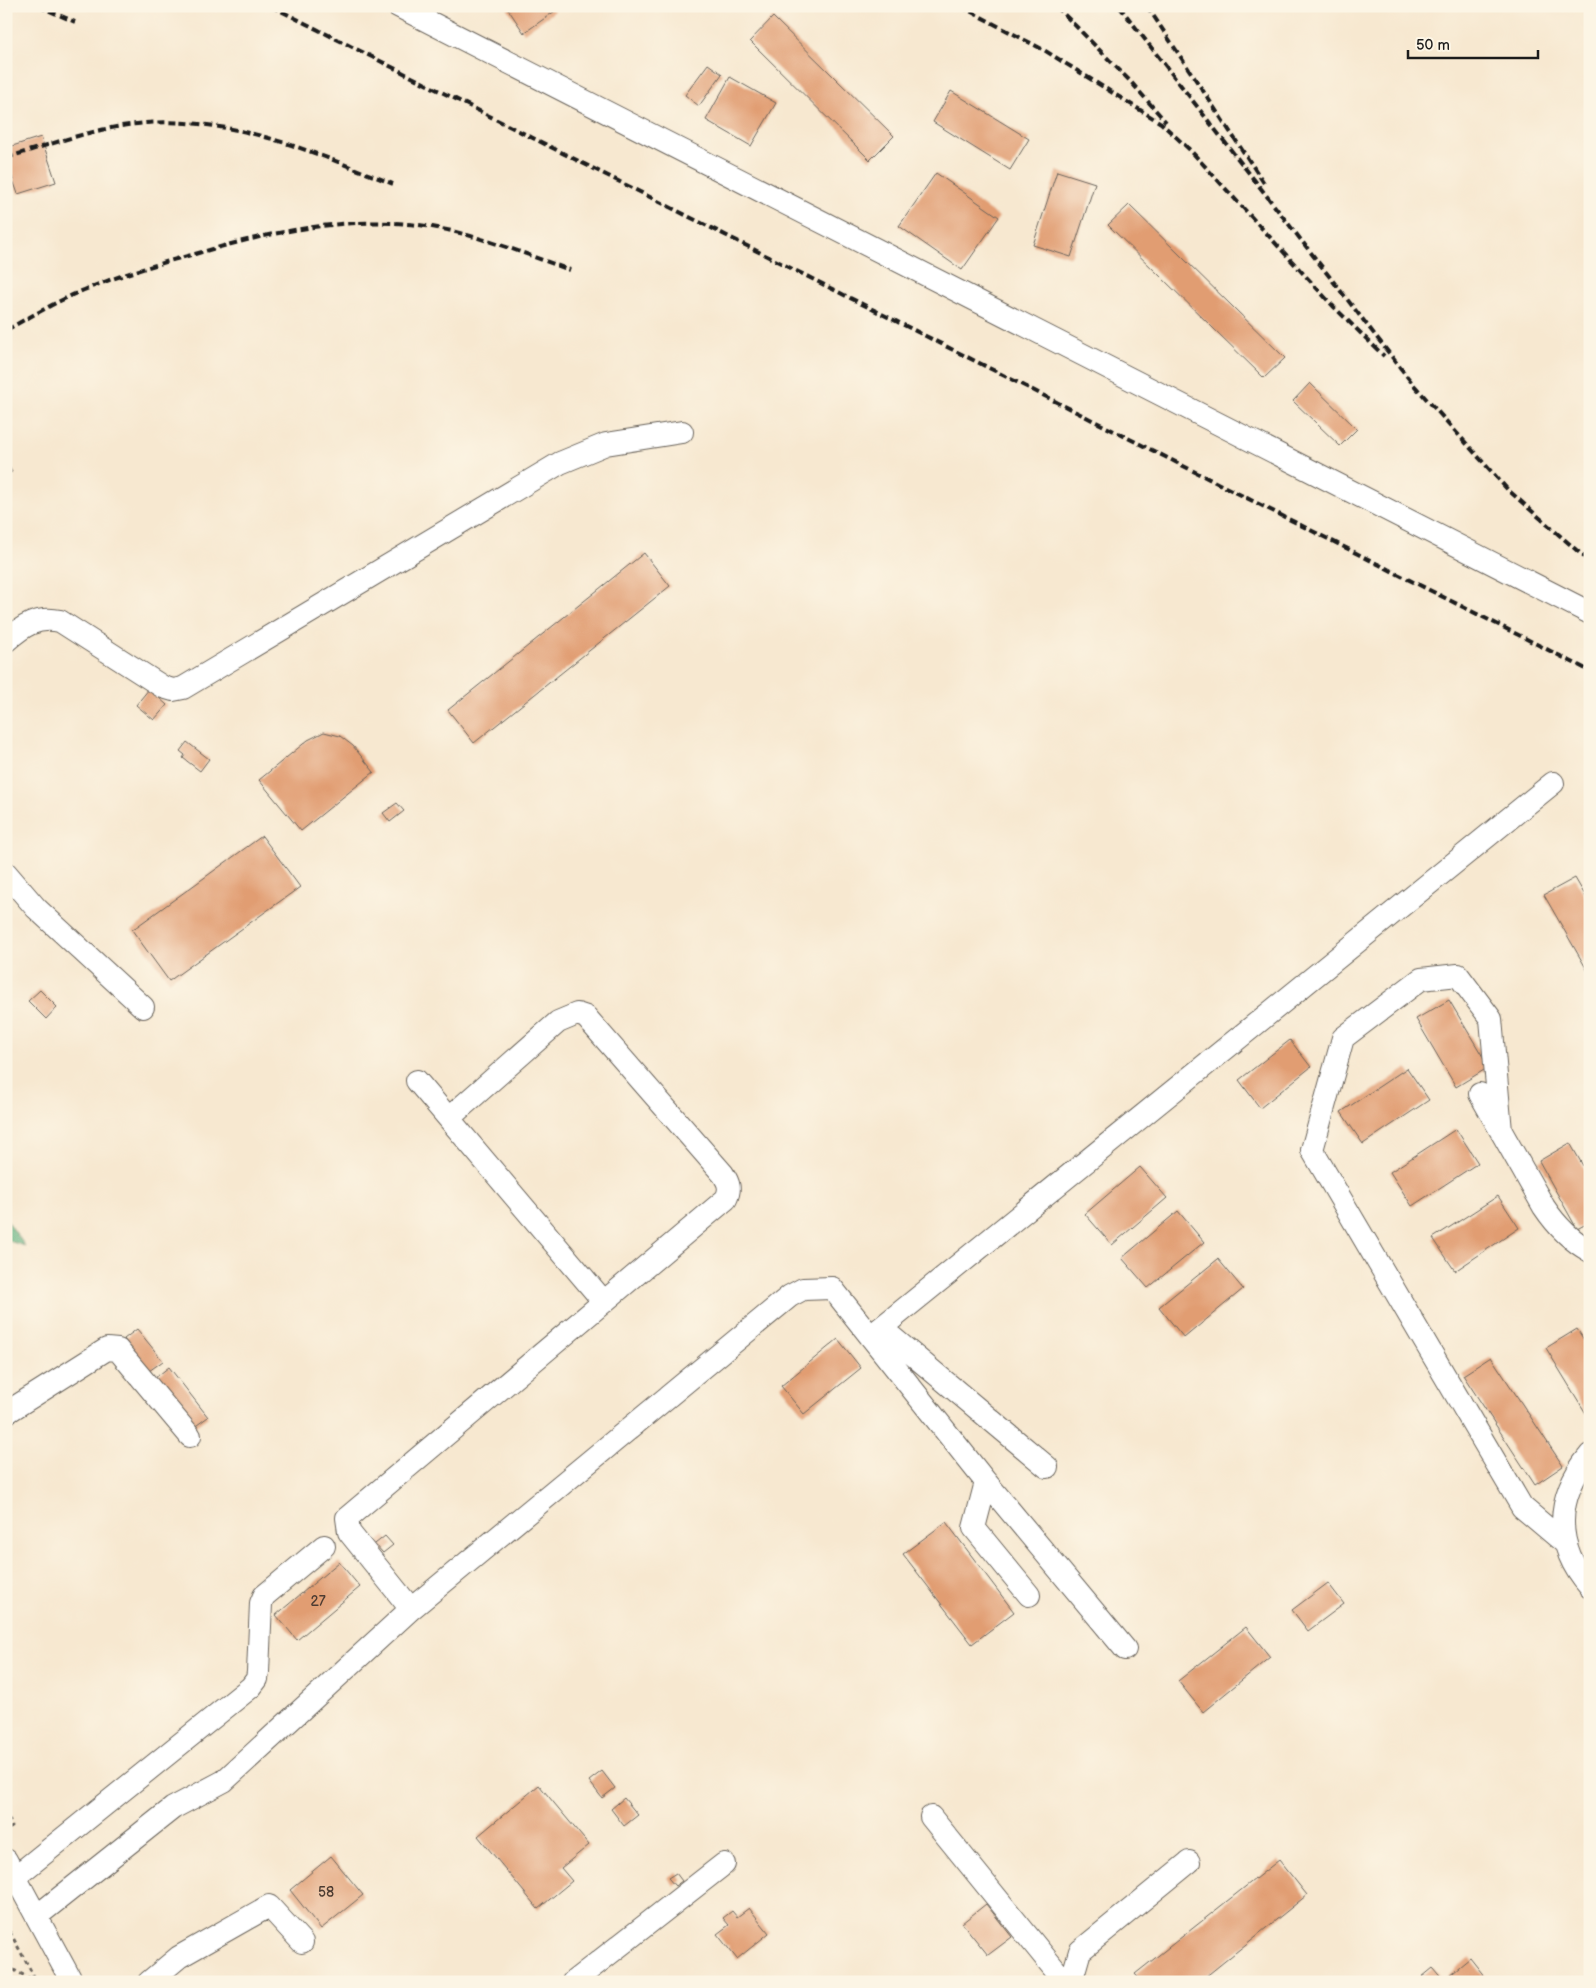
<svg xmlns="http://www.w3.org/2000/svg" width="1596" height="1988" font-family="'Balsamiq Sans',sans-serif">
<style>
.forest{fill:#5eb07e;stroke:#3d664d}
.building{fill:#e19d72}
.lines{fill:none;stroke-linecap:round;stroke-linejoin:round}
.minor-casing{stroke:#69635b;stroke-width:24}
.path{stroke:#69635b;stroke-width:3;stroke-dasharray:4 4;stroke-linecap:butt}
.minor{stroke:#fff;stroke-width:22}
.rail{stroke:#1c1c1c;stroke-width:4;stroke-dasharray:8 4;stroke-linecap:butt}
.labels{text-anchor:middle;stroke-width:4.5;stroke-linejoin:round;paint-order:stroke}
.number-label{font-size:14px;fill:#4d3c32}
</style>
<rect width="100%" height="100%" fill="#fcf5e5"/>
<filter id="ink" filterUnits="userSpaceOnUse"><feTurbulence type="fractalNoise" baseFrequency=".02" numOctaves="2"/><feDisplacementMap in="SourceGraphic" scale="10" xChannelSelector="R" yChannelSelector="G"/><feConvolveMatrix kernelMatrix="1 2 1 2 8 2 1 2 1" color-interpolation-filters="sRGB"/></filter>
<filter id="wash" filterUnits="userSpaceOnUse"><feTurbulence type="fractalNoise" baseFrequency=".0096" numOctaves="4" result="noise"/><feDisplacementMap in="SourceGraphic" scale="20" xChannelSelector="R" yChannelSelector="G"/><feGaussianBlur stdDeviation="1.12" result="paint"/><feColorMatrix in="noise" values="0 0 0 0 0 0 0 0 0 0 0 0 0 0 0 0 0 1.4 0 .05"/><feComposite in="paint" operator="in"/></filter>
<g filter="url(#wash)">
<rect width="100%" height="100%" fill="#f7e8d0"/>
<path class="forest" d="M6,1219l19,27 -19,-6z"/>
<g id="blocks">
<path class="building" d="M506,6h45l4,5 -31,22z
M773,17l121,119 -24,24 -120,-119z
M708,64l14,10 -23,32 -14,-11z
M730,77l46,26 -25,43 -45,-26z
M951,91l78,48 -19,31 -77,-48z
M41,137l15,45 -38,12 -12,-34v-12z
M1057,171l38,12 -24,74 -38,-12z
M936,173l63,44 -37,53 -63,-44z
M1129,205l156,153 -21,20 -156,-153z
M1310,383l47,46 -17,17 -47,-45z
M6,461l6,11 -6,3z
M644,553l26,33 -196,157 -26,-33z
M149,689l18,16 -13,15 -18,-15z
M324,732l16,4 13,10 21,26 -73,59 -42,-51 49,-40z
M187,742l22,17 -9,12 -17,-13 2,-3 -5,-4z
M397,803l7,8 -14,11 -7,-9z
M262,836l38,51 -131,94 -37,-51z
M1575,878l15,26v71l-46,-80z
M40,990l17,17 -11,12 -18,-18z
M1449,1000l40,67 -33,20 -40,-68z
M1290,1040l21,27 -51,41 -21,-28z
M1407,1068l22,32 -66,44 -22,-32z
M1456,1129l22,34 -66,43 -22,-34z
M1570,1143l20,35v44l-13,7 -38,-68z
M1140,1167l27,31 -55,47 -27,-31z
M1498,1196l21,32 -64,43 -22,-33z
M1178,1211l26,31 -56,46 -26,-30z
M1218,1259l25,30 -59,49 -25,-31z
M137,1329l26,32 -14,10 -25,-32z
M1577,1329l13,20v71l-44,-72z
M838,1339l23,29 -57,46 -23,-28z
M1491,1357l72,109 -28,19 -72,-110z
M169,1367l39,50 -15,11 -38,-50z
M946,1522l68,90 -42,32 -69,-90z
M385,1536l8,9 -10,8 -8,-9z
M339,1562l21,25 -63,53 -21,-25z
M1328,1583l16,21 -36,27 -16,-21z
M1246,1627l24,30 -67,55 -25,-31z
M602,1771l13,17 -13,10 -13,-17z
M539,1785l50,60 -28,23 11,13 -34,28 -60,-73z
M624,1798l14,17 -14,11 -13,-17z
M331,1856l32,39 -42,34 -31,-39z
M1279,1860l28,35 -108,87h-57l-7,-8z
M676,1873l6,8 -7,5 -7,-8z
M986,1904l26,33 -24,18 -26,-32z
M749,1908l20,25 -32,26 -20,-25 12,-9 -6,-7 9,-7 5,6z
M1470,1958l19,24h-63l-4,-5 11,-9 10,12z"/>
</g>
</g>
<g filter="url(#ink)">
<use href="#blocks" fill-opacity="0" stroke="#69635b" stroke-width="1"/>
<g class="lines">
<defs>
<path id="minor" d="M398,6l1192,607
M6,641c17,-15 31,-25 54,-20l103,66 10,3 10,-2 377,-225 46,-19 76,-12
M6,873l30,35 107,99
M417,1081l187,221
M1480,1094l64,113c12,18 26,33 46,44
M1501,1131l-10,-112 -33,-44 -37,4 -78,59 -31,112 210,357 44,37
M881,1328l166,139
M871,1336l682,-553
M6,1413l101,-64 11,1 72,86
M1590,1455c-35,42 -37,90 0,132
M986,1482l-12,46 55,67
M411,1609l-62,-77 -2,-14 379,-319c5,-10 3,-16 -3,-25l-137,-157 -9,-3 -19,8 -109,96
M931,1817l134,165
M6,1860l66,122
M15,1877l236,-190 6,-8 1,-7 3,-69 3,-7 60,-50
M37,1916l136,-108 51,-27 187,-172 379,-313 13,-7 29,-1 154,194 139,167
M149,1982l30,-25 90,-51 33,36
M573,1982l151,-118
M1071,1982l9,-31 109,-89"/>
</defs>
<use href="#minor" class="minor-casing"/>
<path class="path" d="M6,1811l6,16 -6,3
M6,1925l31,57
M6,1966l31,16"/>
<use href="#minor" class="minor"/>
<path class="rail" d="M38,6l37,16
M271,6l1319,665
M960,6l84,44 117,73 30,28 142,155 51,50
M1056,6l75,76 35,40
M1119,6l294,378 95,106 82,72
M1147,6l117,177
M6,158c45,-14 92,-31 140,-35 89,-6 167,29 247,61
M6,330c26,-14 51,-29 78,-40 36,-15 73,-26 111,-36 76,-22 152,-39 231,-28 50,8 97,27 144,44"/>
</g>
</g>
<g class="labels">
<g class="number-label">
<text x="318" y="1606">27</text>
<text x="326" y="1897">58</text>
</g>
</g>
<rect width="1596" height="1988" fill="none" stroke="#fcf5e5" stroke-width="25"/>
<path d="M1408 50v8h130v-8" fill="none" stroke="#1c1c1c" stroke-width="2.5"/>
<text x="1416" y="50" font-size="15" fill="#1c1c1c" stroke="#fcf5e5" stroke-width="4" paint-order="stroke">50 m</text>
</svg>
